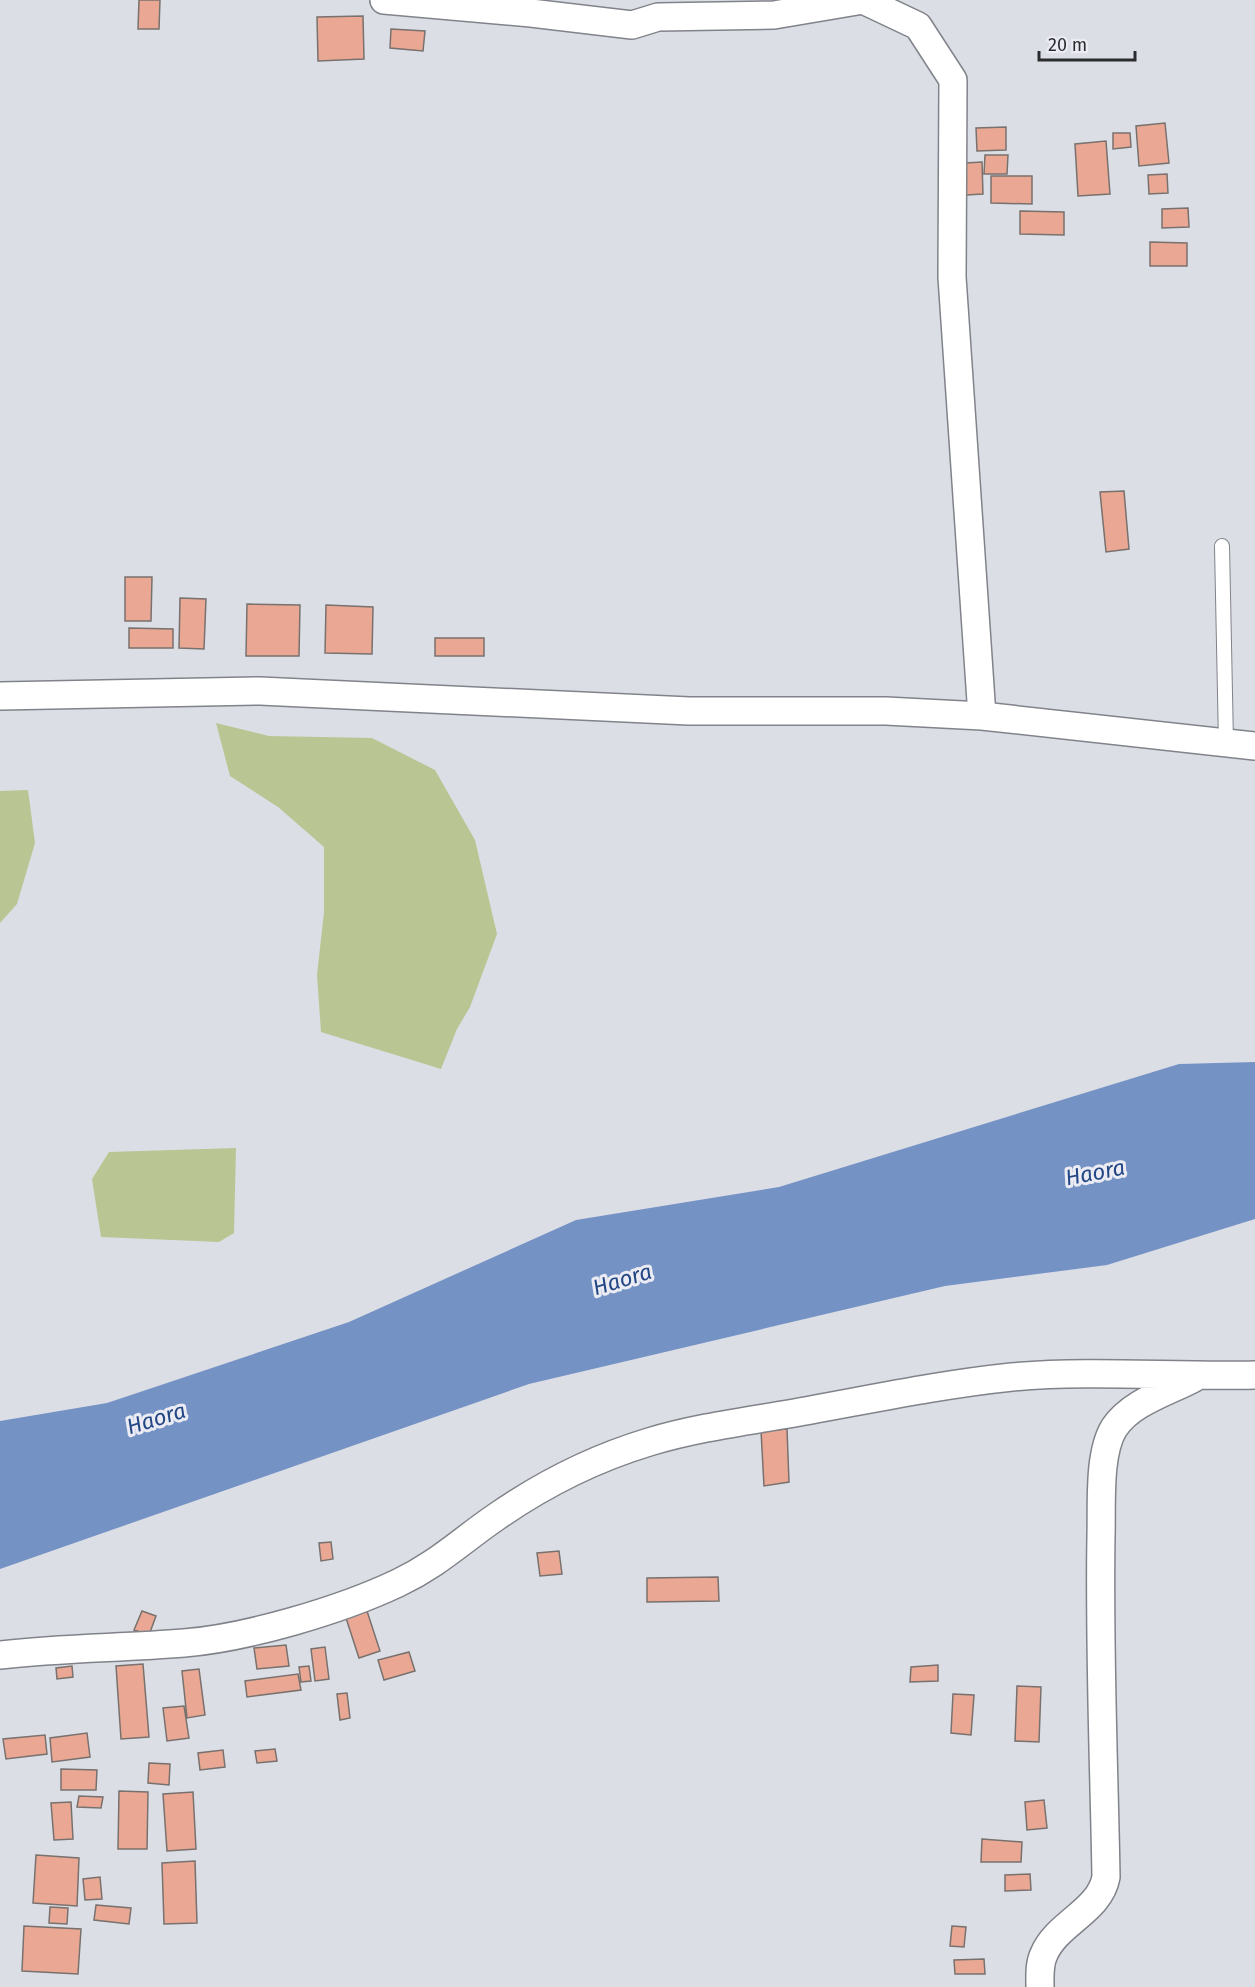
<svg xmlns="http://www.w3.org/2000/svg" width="1255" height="1987" font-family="'Fira Sans',sans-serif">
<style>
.green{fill:#b9c693}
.water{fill:#7592c5}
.building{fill:#eaa894;stroke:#78716e;stroke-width:1.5}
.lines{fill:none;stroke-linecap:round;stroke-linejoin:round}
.service-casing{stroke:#81838a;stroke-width:16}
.minor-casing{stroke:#81838a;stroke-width:30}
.service{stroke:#fff;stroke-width:14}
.minor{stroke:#fff;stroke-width:27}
.labels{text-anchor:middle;stroke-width:6;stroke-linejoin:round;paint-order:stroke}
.water-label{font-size:22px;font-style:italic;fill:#234685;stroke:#eaebf3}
</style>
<rect width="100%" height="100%" fill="#dcdee5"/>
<path class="green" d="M216,723l53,13 103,2 63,32 40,70 22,94 -27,73 -13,22 -16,40 -120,-37 -4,-57 7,-63v-65l-46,-40 -48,-31z
M28,790l7,53 -18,61 -17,19v-132z
M236,1148l-2,85 -15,9 -118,-5 -9,-58 17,-27z"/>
<path class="water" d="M1255,1062v157l-148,46 -162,21 -416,98 -529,185v-148l107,-18 242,-81 227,-102 203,-33 400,-123z"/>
<path class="building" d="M139,0h21l-1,29h-21z
M363,16l1,43 -46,2 -1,-44z
M391,29l34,2 -2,20 -33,-3z
M1165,123l4,40 -30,3 -3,-40z
M1006,127v23l-29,1 -1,-23z
M1113,133h17l1,14 -18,2z
M1106,141l4,53 -32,2 -3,-52z
M985,155h23l-1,19h-23z
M982,162l1,32 -17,1 -1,-32z
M1167,174l1,19 -19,1 -1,-19z
M991,176h41v28l-41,-1z
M1188,208l1,19 -27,1v-19z
M1020,211l44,1v23l-44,-1z
M1150,242l37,1v23h-37z
M1124,491l5,58 -23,3 -6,-60z
M125,577h27l-1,44h-26z
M180,598l26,1 -2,50 -25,-1z
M247,604l53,1 -1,51h-53z
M326,605l47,2 -1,47 -47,-1z
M129,628l44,1v19h-44z
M435,638h49v18h-49z
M787,1429l2,53 -25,4 -3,-55z
M331,1542l2,17 -12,2 -2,-18z
M559,1551l3,23 -22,2 -3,-23z
M718,1577l1,24 -72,1v-24z
M142,1611l14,5 -7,19 -15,-5z
M367,1611l13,40 -21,7 -13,-40z
M286,1645l3,21 -32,3 -3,-21z
M325,1647l4,32 -14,2 -4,-32z
M409,1652l6,19 -31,9 -6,-20z
M143,1664l6,73 -28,2 -5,-73z
M938,1665v16l-28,1 1,-15z
M72,1666l1,11 -16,2 -1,-11z
M309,1666l2,15 -10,1 -2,-15z
M199,1669l6,46 -18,3 -5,-47z
M298,1674l3,16 -54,7 -2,-16z
M1017,1686l24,1 -2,55 -24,-1z
M347,1693l3,25 -10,2 -3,-26z
M953,1694l21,1 -3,40 -20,-2z
M184,1706l5,32 -22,3 -4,-33z
M87,1733l3,24 -38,5 -2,-24z
M45,1735l2,19 -41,5 -3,-20z
M275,1749l2,12 -20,2 -2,-12z
M223,1750l2,17 -25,3 -2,-17z
M149,1763l21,1 -1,21 -21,-2z
M61,1769l36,1 -1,20h-35z
M119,1791l29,1 -1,57h-29z
M193,1792l3,57 -29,2 -4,-57z
M79,1796l24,1 -2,11 -24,-1z
M1044,1800l3,28 -20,2 -2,-28z
M71,1802l2,37 -19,1 -3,-37z
M982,1839l40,3 -1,20h-40z
M36,1855l43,3 -2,48 -44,-3z
M195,1861l2,62 -33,1 -2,-61z
M1030,1874l1,16 -26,1v-16z
M100,1877l2,22 -17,1 -2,-21z
M96,1905l35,3 -2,16 -35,-4z
M50,1907l18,1 -1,16 -18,-1z
M24,1926l57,3 -3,45 -56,-3z
M952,1926l14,1 -2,20 -14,-1z
M984,1959l1,15h-30l-1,-14z"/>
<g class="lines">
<defs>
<path id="service" d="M1222,546l4,197"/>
<path id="minor" d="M384,0l147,13 101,12 26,-8 116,-2 89,-15
M863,0l55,26 35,54 -1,197 30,439
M0,696l260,-5 429,20h197l96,5 273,30
M0,1655c61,-7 122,-7 184,-12 63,-5 157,-33 214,-60 40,-19 63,-42 98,-66 46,-32 100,-59 153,-75 53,-16 108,-22 162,-32 66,-12 133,-26 201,-33 80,-7 162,0 243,-2
M1040,1987c0,-11 -1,-23 4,-33 13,-31 56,-43 62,-77 -2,-114 -7,-227 -5,-341 1,-31 -3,-82 13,-108 17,-26 54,-36 80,-50"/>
</defs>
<use href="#service" class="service-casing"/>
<use href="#minor" class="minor-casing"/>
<use href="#service" class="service"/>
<use href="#minor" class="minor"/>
</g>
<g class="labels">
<g class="water-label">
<text transform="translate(1095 1172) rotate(-11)" y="8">Haora</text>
<text transform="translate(622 1279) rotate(-17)" y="8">Haora</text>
<text transform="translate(156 1418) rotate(-17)" y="8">Haora</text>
</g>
</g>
<path d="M1039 51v9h96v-9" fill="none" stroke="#2b2c2f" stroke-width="3"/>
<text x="1048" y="51" font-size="18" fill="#2b2c2f" stroke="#eaebf3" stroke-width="4.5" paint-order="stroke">20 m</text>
</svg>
